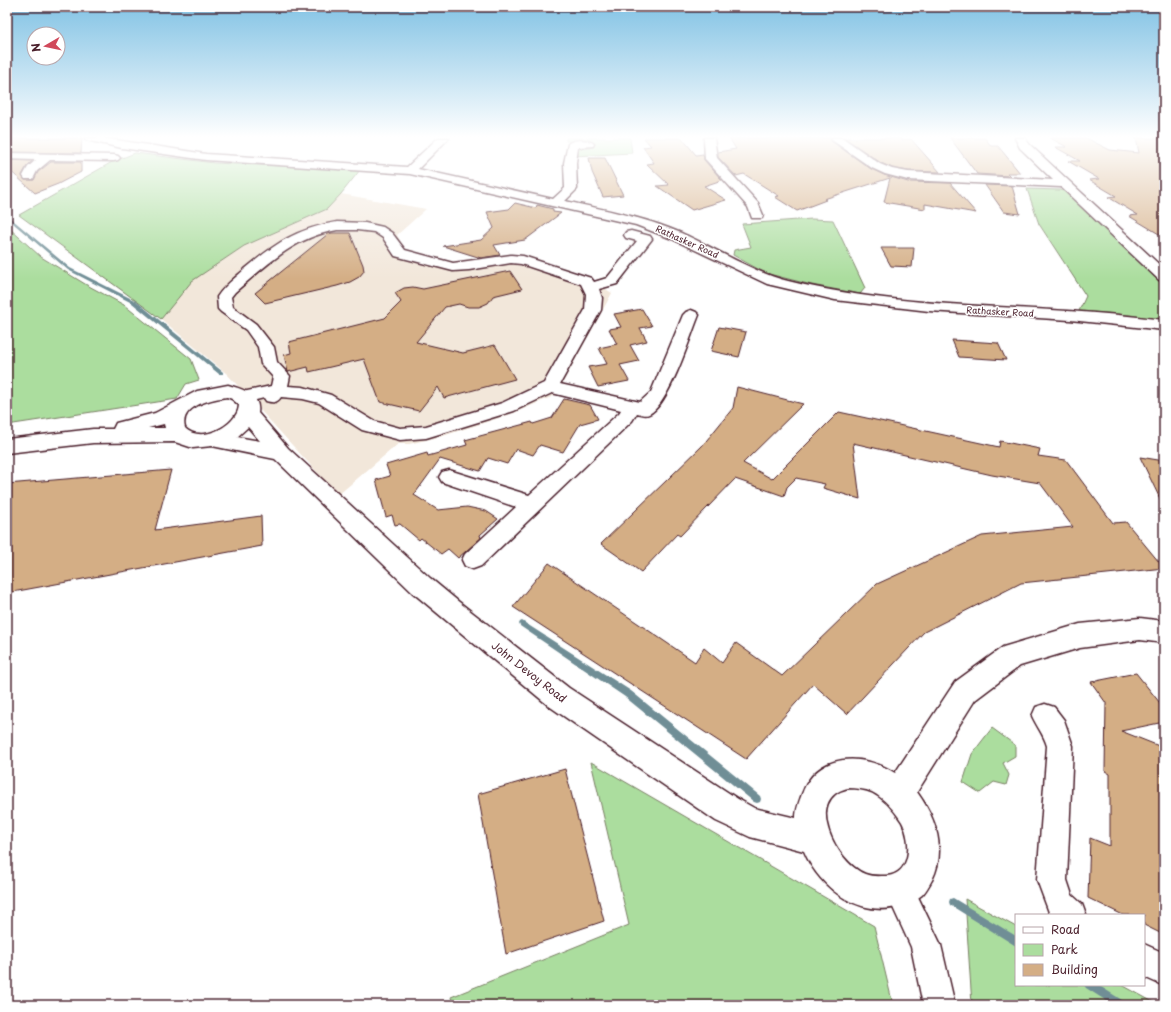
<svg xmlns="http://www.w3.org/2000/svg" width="1171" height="1012" font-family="'Playpen Sans',sans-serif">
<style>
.built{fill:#f2e7da}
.green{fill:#abdd9e;stroke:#7a7e64}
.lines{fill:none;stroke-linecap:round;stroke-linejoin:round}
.stream{fill:#6f8e96;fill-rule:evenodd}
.building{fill:#d4ae85;stroke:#4a1f2b}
.street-casing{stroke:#4a1f2b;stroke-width:3}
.secondary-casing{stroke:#4a1f2b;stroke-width:3}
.street{fill:#fff;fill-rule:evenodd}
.secondary{fill:#fff;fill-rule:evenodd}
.labels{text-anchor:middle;stroke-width:3;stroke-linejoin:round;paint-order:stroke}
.far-street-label{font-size:9px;fill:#4a1f2b;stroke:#fff}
.street-label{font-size:11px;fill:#4a1f2b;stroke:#fff}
</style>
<rect width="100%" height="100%" fill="#fff"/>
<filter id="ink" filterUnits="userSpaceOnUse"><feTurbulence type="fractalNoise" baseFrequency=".025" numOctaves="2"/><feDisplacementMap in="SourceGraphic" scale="8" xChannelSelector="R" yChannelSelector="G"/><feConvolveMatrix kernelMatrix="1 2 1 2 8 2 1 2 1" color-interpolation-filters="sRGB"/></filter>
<g filter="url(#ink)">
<path class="built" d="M341,194l85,15 -29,26 9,16 26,8 20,3h16l42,-7h11l70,25 21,13 -56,102 -42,18 -71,23 -34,8h-11l-60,51 -111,-121 -66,-55 31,-38 52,-35 82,-37z"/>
<path class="green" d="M566,138h64l2,15 -58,3v-7l17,-1v-7h-25z
M135,153l79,10 146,7 -19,24 -14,15 -83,37 -52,35 -31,38 -142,-104 93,-53z
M1027,189l34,1 11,5 70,70 22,19v36l-34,-5 -51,-4 7,-15 -47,-72z
M812,219l21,1 32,68 -5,6 -48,-9 -47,-12 -32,-18 1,-5 17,-3 -9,-23z
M8,227l33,30 44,27 39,21 67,54 8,21 -13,4 -9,15 -170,26v-197z
M992,728l23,17v11l-12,7 6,12 -3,10 -12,-3 -14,11 -17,-11 9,-28z
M591,762l283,164 19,79h-440l-2,-8 178,-72z
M965,899l51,28v58h106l31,17v3h-181z"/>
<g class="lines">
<path class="stream" d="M7,215l63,53 66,33 87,71v2h-4l-87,-71 -64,-33 -61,-52z
M522,621l109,70 129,105 1,3 -1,3 -3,1 -3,-1 -129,-105 -105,-71 -1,-2 1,-2z
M953,898l63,38v10l-66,-41 -1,-3 1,-3z
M1084,985h14l27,17 2,3h-14l-27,-17z"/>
</g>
<path class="building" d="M15,138h67l-1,15 -74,-1v-12z
M644,138h38l14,17 7,-1 1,6 18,20 -18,6 22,14 -34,10 -35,-24 12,-1 -22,-21 7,-1 -11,-16 8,-1z
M729,138h101l1,3 40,28 13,6 24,7 42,1 26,30 -51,-9v5l-41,-7 6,-24 -66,21 2,1 -29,11 -22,-14 4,-1 -35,-22 -8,2 -18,-19v-5l18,-3z
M845,138h55l1,2 10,-1 29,33 -32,-1 -16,-3 -11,-5z
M950,138h35l6,8h7l22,27h-13l3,3 -33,-2z
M1050,138h36l24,12 29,3 -3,-15h28v99l-35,-21 9,-1 -30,-18 8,-1 -27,-16 10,-1 -31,-18h12l-25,-14h12z
M589,158h16l18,37 -20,2 -11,-25z
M7,160l25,1 -5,5 -5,9 3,5h9l4,-8 13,-10h30v10l-23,12 -23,9 -28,-25z
M985,185l27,1 8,28 -16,-2z
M515,203l21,5 1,-3 16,4v3l8,1 -36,27 -31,5 6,10 -19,3 -38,-12 38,-6 13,-12 -7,-16 22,-3z
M332,233h18l13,32 1,6 -5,6 -9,5 -13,4 -72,17 -10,-10 73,-59z
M881,248h33l-2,19 -21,-1z
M510,271l12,18 -29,7 -5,7 -9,4h-11l-9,-3 -14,3 -29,35 47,11 32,-8 20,34 -71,19 -6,-11 -19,24 -39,-9 -16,-43 -55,13 -1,-5 -20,5 -4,-17 7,-2 -2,-11 96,-24 16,-16 -6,-9 9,-5 9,-1 10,2z
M642,309l10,17 -12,2 7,13 -17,4 9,16 -19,4 9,16 -31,6 -10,-20 19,-3 -8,-16 18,-4 -8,-15 12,-2 -7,-13z
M719,327l27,5 -7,25 -28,-6z
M952,340l46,3 8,17 -47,-3z
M737,387l66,17 -60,59 29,16 67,-67 160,35 1,-6 40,8 -2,7 28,4 47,63 13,-1 38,46 -143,15 -97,49 -77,82 -34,-30 -67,75 -233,-152 36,-44 146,99 9,-14 18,15 14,-20 46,33 95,-92 105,-48 91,-9 -33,-44 -48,-8 -139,-32 7,56 -37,-11 2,-4 -29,-6 -9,9 -3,9 -49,-17 -55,57 -3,-2 -36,38 -40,-28 101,-98 31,-38z
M564,399l26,6 8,14 -18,5 -17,28 -23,-7 -7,10 -17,-6 -9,15 -19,-6 -8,13 -40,-12 -26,36 24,15 29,-3 19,4 12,8 -18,16 1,3 -23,20 -10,-9 -7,5 -20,-16 -2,2 -19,-16 -5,1 -3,-10 -6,2 -10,-37 14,-4 -4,-11 41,-12 1,3 39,-11 -2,-5 67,-18 1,2 19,-6z
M1140,457l24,4v46z
M171,470l-16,60 106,-14 1,30 -255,47v-109z
M1136,673l28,35v14l-43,9 43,17v187l-20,-10v-10h-21l-35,-17 2,-60 20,8v-72l-5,-3 1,-68 -15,-21z
M565,769l39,152 -98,33 -28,-160z"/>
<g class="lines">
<defs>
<path id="street" d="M85,138h18l103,16 201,13 31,-29h11l-31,31 135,30 12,-11 -1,-25 4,-19c5,-5 21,-5 26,0l-1,2 -15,1 -2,16 1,26 -12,12c40,9 79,16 116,32 34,15 73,40 107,48 92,23 187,24 280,30 32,2 64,5 96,9v10l-94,-10 -141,-9 -94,-11 -68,-16 -95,-45 -36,-14 -226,-51 -204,-14 -84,-12 -36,-8z
M704,138h10l3,20 41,45 5,12 -1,3h-10l-4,-11 -41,-46 -2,-2z
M831,138h12l37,26 12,5 16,3 145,8 -33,-32 -5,-10h10l4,6 135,125v12l-5,-1 -98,-93 -153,-7 -23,-6 -13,-6 -40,-28z
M7,153l107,2 4,1 2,2 -2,2 -4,1 -64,-1 -13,11 -4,8h-8l-2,-3 5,-9 8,-7 -29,-1z
M337,222l28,1 18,4 9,6 13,17 48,13 58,-8 12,1 68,22 3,4 13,-4 30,-37 -11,-3 -2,-3 2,-3 5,-1 19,5 2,3 -35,45 -18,5 3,9 -1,12 -41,74 80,18 11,-10 32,-77 3,-3 5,-2 5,2 3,3c-9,22 -30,90 -50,99 -4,2 -8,0 -12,-1l-5,8 -151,145 -8,3 -8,-3 -3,-6 3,-6 51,-47 -74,-25 -3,-5 3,-5 7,-2 80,25 90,-82 2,-3 -69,-17 -38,18 -88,27 -26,2 -38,-10 -43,-27 -16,-4 -22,-2c-4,6 -8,6 -15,4l-2,-3 -20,5 -6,-2 -3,-4 3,-4 33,-7 2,-9 -12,-13 -3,-17 -12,-17 -25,-18 -3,-3 -1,-12c7,-11 18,-19 28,-28 31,-26 51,-40 92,-47zM337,230h20l17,2 9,6 12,18 58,15 16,-1 42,-7 10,1 60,20 5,10 -1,16 -41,73 -42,20 -76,23 -26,2 -26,-7 -43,-26 -28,-8 -15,-1 2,-10 -13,-14 -3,-15 -18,-23 -23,-17 -2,-10 4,-5c32,-27 59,-55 102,-62z
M1045,704l9,3 10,13 9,26 -6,134 5,15 10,9 4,11h-36l-13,-35 10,-134c-3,-11 -10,-19 -15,-30l4,-9z
M900,875l10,5 31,65 14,60h-32l-12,-58 -26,-57 5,-10z
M1144,944l20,9v33l-20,-9z"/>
<path id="secondary" d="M228,385c14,4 33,9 30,28l30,35 142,130 29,24 110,86 169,111 16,9 42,10c0,-9 3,-16 6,-24 15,-41 60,-42 93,-21l60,-91 48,-35 77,-23 60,-6 24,3v22l-24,-3 -60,8 -60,18 -45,34 -58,92c19,26 30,58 15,88 -3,5 -6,11 -10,15 -5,4 -11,6 -16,9 -43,17 -86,-14 -102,-53l-54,-14 -34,-16 -167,-115 -137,-114 -137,-133 -63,-13 -19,2 -18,-6 -82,1 -86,10v-14l86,-10h20l3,-6 39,-10 42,-22zM227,397l5,2 7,6c-1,21 -39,39 -54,23 -6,-22 26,-29 42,-31zM164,424l1,4h-17zM248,427l12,14 -23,-4zM848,788c8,0 17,1 24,4 12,6 23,19 30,30 10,18 10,53 -16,54 -7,0 -14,1 -21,-2 -29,-11 -62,-76 -17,-86z"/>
</defs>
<use href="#street" class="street-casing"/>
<use href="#secondary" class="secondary-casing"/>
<use href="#street" class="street"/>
<use href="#secondary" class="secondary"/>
</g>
</g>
<linearGradient id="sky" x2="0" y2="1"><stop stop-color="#81c2e4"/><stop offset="0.49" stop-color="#fff"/><stop offset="1" stop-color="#fff" stop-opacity="0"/></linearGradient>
<rect width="1171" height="279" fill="url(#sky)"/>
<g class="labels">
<g class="far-street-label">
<text transform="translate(687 242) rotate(24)" y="3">Rathasker Road</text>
<text transform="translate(1000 312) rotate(3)" y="3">Rathasker Road</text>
</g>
<g class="street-label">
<text transform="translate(529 672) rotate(38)" y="4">John Devoy Road</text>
</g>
</g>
<rect width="1171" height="1012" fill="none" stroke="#fff" stroke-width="24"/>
<rect x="12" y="12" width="1147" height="988" fill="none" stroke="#4a1f2b" stroke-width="1.5" filter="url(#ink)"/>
<rect x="1015" y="914" width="130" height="72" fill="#ffffff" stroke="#b7a5aa"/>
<rect x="1023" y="927" width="20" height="6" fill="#ffffff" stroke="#b7a5aa"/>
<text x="1051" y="934" font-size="12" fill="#4a1f2b">Road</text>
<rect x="1023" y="944" width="20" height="12" fill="#abdd9e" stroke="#b7a5aa"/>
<text x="1051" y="954" font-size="12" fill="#4a1f2b">Park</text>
<rect x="1023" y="964" width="20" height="12" fill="#d4ae85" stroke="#b7a5aa"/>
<text x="1051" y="974" font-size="12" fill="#4a1f2b">Building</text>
<g transform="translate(46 46) rotate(261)"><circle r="19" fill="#ffffff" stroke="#b7a5aa"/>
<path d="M0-3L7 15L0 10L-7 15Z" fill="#d1495b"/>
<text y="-6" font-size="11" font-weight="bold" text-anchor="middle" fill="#4a1f2b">N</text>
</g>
</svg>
